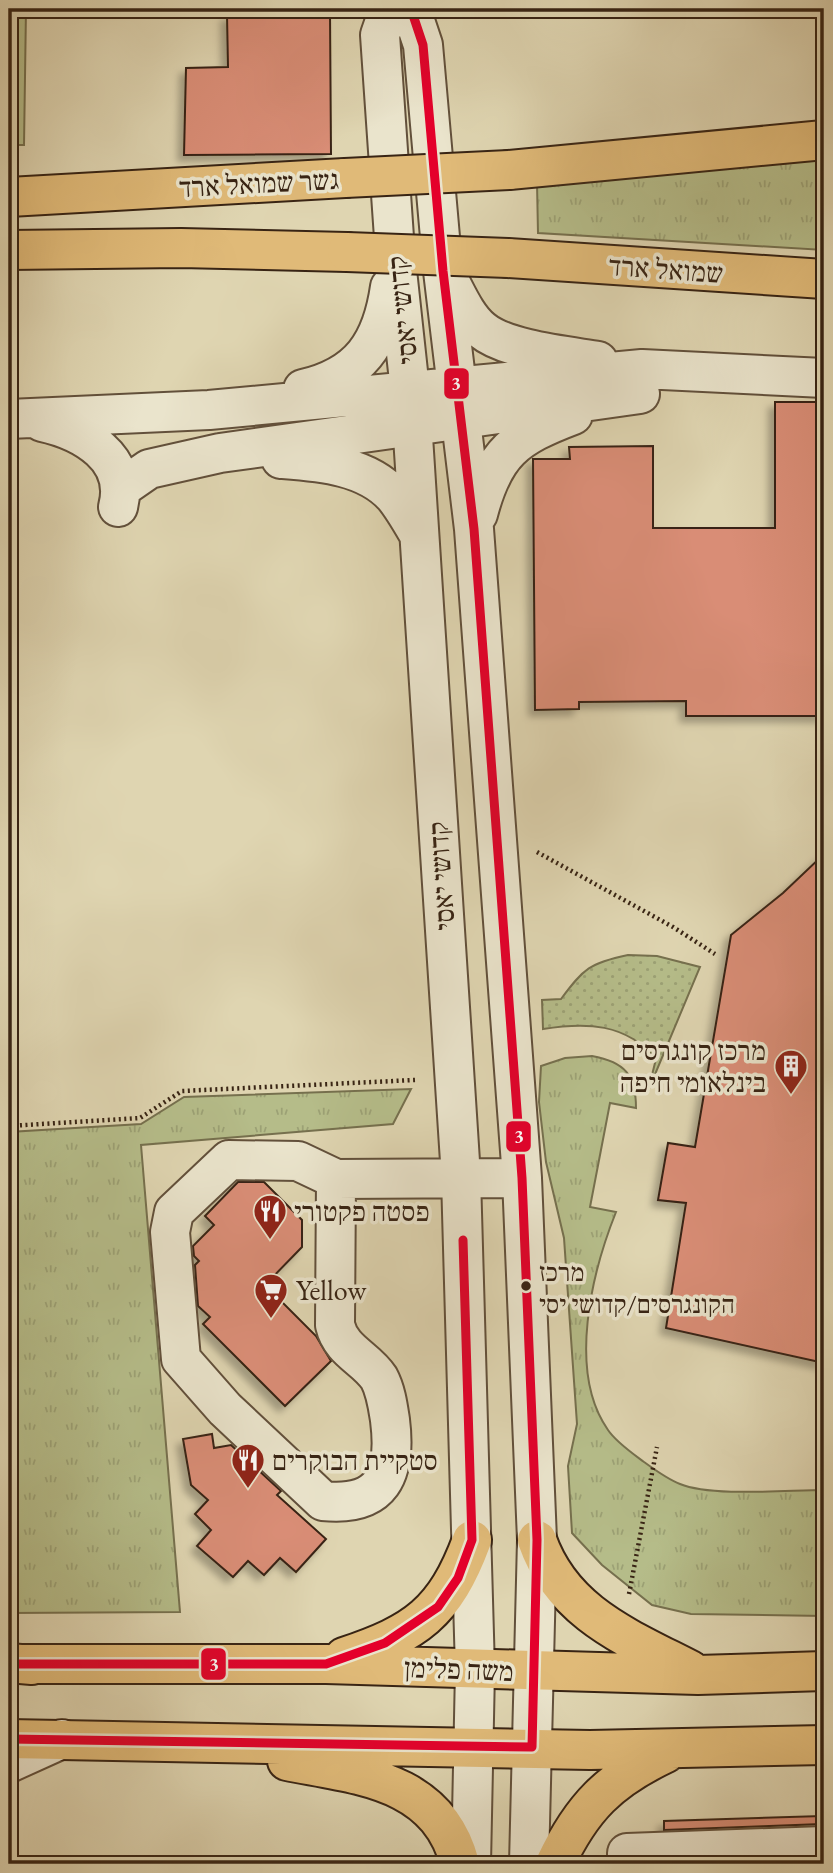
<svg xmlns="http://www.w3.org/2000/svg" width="833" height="1873" font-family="'EB Garamond','Frank Ruhl Libre',serif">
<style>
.grass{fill:url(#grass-tufts);stroke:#76704e;stroke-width:2}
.garden{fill:url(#garden-dots);stroke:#76704e;stroke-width:2}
.pitch{fill:#b5bc89;stroke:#76704e;stroke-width:2}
.building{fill:#d98d76;stroke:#382414;stroke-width:2;filter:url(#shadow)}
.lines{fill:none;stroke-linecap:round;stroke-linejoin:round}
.minor-casing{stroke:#62503b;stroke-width:42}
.major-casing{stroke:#382414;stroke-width:42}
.highway-casing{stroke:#382414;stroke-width:42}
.path{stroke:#382414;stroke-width:4.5;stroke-dasharray:2 3.5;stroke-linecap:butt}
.minor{stroke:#eae4cc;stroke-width:38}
.major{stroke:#e0ba78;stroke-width:38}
.highway{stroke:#e0ba78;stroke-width:38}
.highway-bridge-casing{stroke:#382414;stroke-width:42;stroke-linecap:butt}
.highway-bridge{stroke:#e0ba78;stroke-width:38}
.bus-1-casing{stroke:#eae4cc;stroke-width:14}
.bus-1{stroke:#e4002b;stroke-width:9}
.bus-dot{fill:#382414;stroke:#eae4cc;stroke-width:2.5}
.labels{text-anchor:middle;stroke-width:7;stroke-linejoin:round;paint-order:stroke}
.bus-label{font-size:26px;fill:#382414;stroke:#eae4cc;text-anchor:start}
.street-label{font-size:28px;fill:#382414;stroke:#eae4cc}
.poi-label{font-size:28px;fill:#382414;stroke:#eae4cc;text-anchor:start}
.line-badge{stroke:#eae4cc;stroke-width:2.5}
.badge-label{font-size:19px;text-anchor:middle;font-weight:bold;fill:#fff}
</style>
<defs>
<pattern id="grass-tufts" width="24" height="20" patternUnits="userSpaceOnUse" patternTransform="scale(1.75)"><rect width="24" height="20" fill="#b5bc89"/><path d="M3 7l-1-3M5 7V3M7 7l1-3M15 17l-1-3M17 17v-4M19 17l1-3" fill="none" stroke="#9ca175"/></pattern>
<pattern id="garden-dots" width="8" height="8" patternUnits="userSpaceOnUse" patternTransform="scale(1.75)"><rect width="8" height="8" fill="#b5bc89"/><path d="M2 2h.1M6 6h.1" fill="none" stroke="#9ca175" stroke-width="1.8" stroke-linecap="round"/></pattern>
<filter id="shadow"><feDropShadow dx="-6" dy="6" stdDeviation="3.5" flood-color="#0004"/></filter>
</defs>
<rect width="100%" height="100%" fill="#dfd5b1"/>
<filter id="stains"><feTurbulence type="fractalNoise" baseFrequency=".00286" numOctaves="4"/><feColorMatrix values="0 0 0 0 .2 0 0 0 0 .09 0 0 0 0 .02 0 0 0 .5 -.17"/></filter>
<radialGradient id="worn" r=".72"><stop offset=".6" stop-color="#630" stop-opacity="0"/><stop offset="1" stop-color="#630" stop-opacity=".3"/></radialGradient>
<path class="grass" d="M824,159v91l-286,-17 -1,-50z
M592,1056c33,6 44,19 44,52l-26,-5 -20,104 26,5c-24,60 -49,160 -8,218 8,12 24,23 36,32 11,8 23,17 36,22 31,13 108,6 144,6v126l-133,-2 -39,-9 -50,-40 -30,-32 -4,-67 9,-42 -13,-186 -18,-76 -7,-60 2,-36 24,-8z
M411,1089l-18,35 -252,21 39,467 -171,1v-481l132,-8 43,-27z"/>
<path class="garden" d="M628,955l29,1 43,11 -52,124 8,-32c-30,-36 -70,-37 -113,-30l-1,-29 19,-1c23,-31 29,-36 67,-44z"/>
<path class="pitch" d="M9,9h17l-2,136h-15z"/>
<path class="building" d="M330,13l1,141 -147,1 2,-87 42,-1 -1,-52z
M775,402h49v314h-138v-15l-107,1v7l-44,1 -2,-251h37l-1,-12 84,-1v82h122z
M824,854v509l-158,-35 20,-125 -28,-3 10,-57 27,4 36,-212 52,-42z
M238,1182h26l38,38v27l-37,38 51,51 15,25 -46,45 -82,-82 7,-7 -12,-11 -3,-41 4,-4 -5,-5 -1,-10 21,-21 -9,-9z
M212,1434l2,14 17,-3 50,46 -4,4 49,44 -30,33 -16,-14 -16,17 -16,-14 -15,16 -36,-31 14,-16 -16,-16 13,-14 -17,-15 -8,-46z
M822,1816v8l-158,6v-9z"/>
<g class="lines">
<defs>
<path id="minor" d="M389,9l-9,26 15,217 15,138 51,787 14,493 -4,194
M411,9l12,36 20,226 31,258 48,649 15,362 -8,324
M449,280c9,17 18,38 33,50 24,20 86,26 116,31
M303,389c57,-13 79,-46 87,-102
M9,419l200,-9 433,-41 182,9
M42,422c41,9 89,36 76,85
M281,459c39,3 85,6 113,37 9,11 17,25 24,37
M123,487l26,-18 71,-16 420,-59
M478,514c16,-62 37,-77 95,-99
M336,1179l-1,146c6,26 31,33 44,53 7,13 9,29 11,42 7,55 -8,87 -67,81l-98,-92 -44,-50 -11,-127 4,-20 55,-52 69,1 38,18 186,-1
M9,1763l53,-24
M627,1864v-11l197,-7"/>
<path id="major" d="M537,1540c25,72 89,97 153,130
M344,1657c72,-24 101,-44 128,-117
M9,1664h317l372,11 126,-4
M9,1739l581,11 234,-5
M287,1761c71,14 151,18 173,103
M555,1864c27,-57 54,-84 111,-111"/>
<path id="highway" d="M509,170l315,-30
M9,197l336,-19
M9,250l172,-2 166,4
M508,258l316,21
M9,1663l23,2"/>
</defs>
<use href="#minor" class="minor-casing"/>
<use href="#major" class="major-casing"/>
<use href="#highway" class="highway-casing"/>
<path class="path" d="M537,852l136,75 42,27
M9,1126l131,-8 42,-27 233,-11
M629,1594l28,-147"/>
<use href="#minor" class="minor"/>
<use href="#major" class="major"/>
<use href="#highway" class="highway"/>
<defs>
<path id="highway-bridge" d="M345,178l164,-8
M347,252l161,6"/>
</defs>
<use href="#highway-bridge" class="highway-bridge-casing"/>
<use href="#highway-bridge" class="highway-bridge"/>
<defs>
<path id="bus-1" d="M9,1664h317l59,-21 53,-36 20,-29 14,-38 -9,-300
M9,1739l523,8 5,-207 -15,-362 -48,-649 -31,-258 -20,-226 -12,-36"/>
</defs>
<use href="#bus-1" class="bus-1-casing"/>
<use href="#bus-1" class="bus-1"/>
</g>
<defs>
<symbol id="building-pin" viewBox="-11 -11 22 30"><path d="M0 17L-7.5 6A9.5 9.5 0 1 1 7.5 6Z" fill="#8f2418" stroke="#eae4cc"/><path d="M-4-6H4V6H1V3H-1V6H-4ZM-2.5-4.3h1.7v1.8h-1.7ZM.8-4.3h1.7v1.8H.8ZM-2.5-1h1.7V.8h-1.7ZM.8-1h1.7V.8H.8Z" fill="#fff"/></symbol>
<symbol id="restaurant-pin" viewBox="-11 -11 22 30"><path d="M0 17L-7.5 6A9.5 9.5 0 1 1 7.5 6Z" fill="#8f2418" stroke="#eae4cc"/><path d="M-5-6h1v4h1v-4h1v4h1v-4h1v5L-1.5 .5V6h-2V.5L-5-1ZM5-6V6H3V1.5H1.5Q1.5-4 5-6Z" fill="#fff"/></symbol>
<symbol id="supermarket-pin" viewBox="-11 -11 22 30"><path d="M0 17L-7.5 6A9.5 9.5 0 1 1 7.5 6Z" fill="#8f2418" stroke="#eae4cc"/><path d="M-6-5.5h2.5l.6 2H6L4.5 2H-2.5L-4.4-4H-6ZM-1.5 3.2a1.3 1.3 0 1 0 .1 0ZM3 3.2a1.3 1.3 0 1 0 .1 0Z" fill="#fff"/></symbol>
</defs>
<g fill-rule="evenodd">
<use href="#building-pin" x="772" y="1047" width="38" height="52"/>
<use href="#restaurant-pin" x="251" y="1192" width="38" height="52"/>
<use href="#supermarket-pin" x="252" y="1271" width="38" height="52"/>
<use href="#restaurant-pin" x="229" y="1441" width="38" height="52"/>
</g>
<circle class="bus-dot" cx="526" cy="1286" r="6"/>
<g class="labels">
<g class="bus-label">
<text x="539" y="1281">מרכז<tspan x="539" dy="32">הקונגרסים/קדושי יסי</tspan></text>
</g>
<g class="street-label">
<text transform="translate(259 183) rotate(-3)" y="10">גשר שמואל ארד</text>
<text transform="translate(666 269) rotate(4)" y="10">שמואל ארד</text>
<text transform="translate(402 310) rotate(-96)" y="10">קדושי יאסי</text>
<text transform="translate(441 876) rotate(-94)" y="10">קדושי יאסי</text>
<text transform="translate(459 1669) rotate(2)" y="10">משה פלימן</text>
</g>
<g class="poi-label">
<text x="766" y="1060" text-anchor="end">מרכז קונגרסים<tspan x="766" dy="32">בינלאומי חיפה</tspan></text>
<text x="294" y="1221">פסטה פקטורי</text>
<text x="296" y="1300">Yellow</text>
<text x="272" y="1470">סטקיית הבוקרים</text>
</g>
</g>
<g class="line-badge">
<rect x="443" y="367" width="27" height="33" rx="7" fill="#e4002b"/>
<rect x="505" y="1120" width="27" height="33" rx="7" fill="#e4002b"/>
<rect x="200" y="1647" width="27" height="34" rx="7" fill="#e4002b"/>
</g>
<g class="badge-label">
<text x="456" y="390">3</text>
<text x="519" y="1143">3</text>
<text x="214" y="1671">3</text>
</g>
<rect width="833" height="1873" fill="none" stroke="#dfd5b1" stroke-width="35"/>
<rect x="10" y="10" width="812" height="1852" fill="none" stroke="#382414" stroke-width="3.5"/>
<rect x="18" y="18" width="798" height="1838" fill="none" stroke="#382414" stroke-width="2"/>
<rect width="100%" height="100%" filter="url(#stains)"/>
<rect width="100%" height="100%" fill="url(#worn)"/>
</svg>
